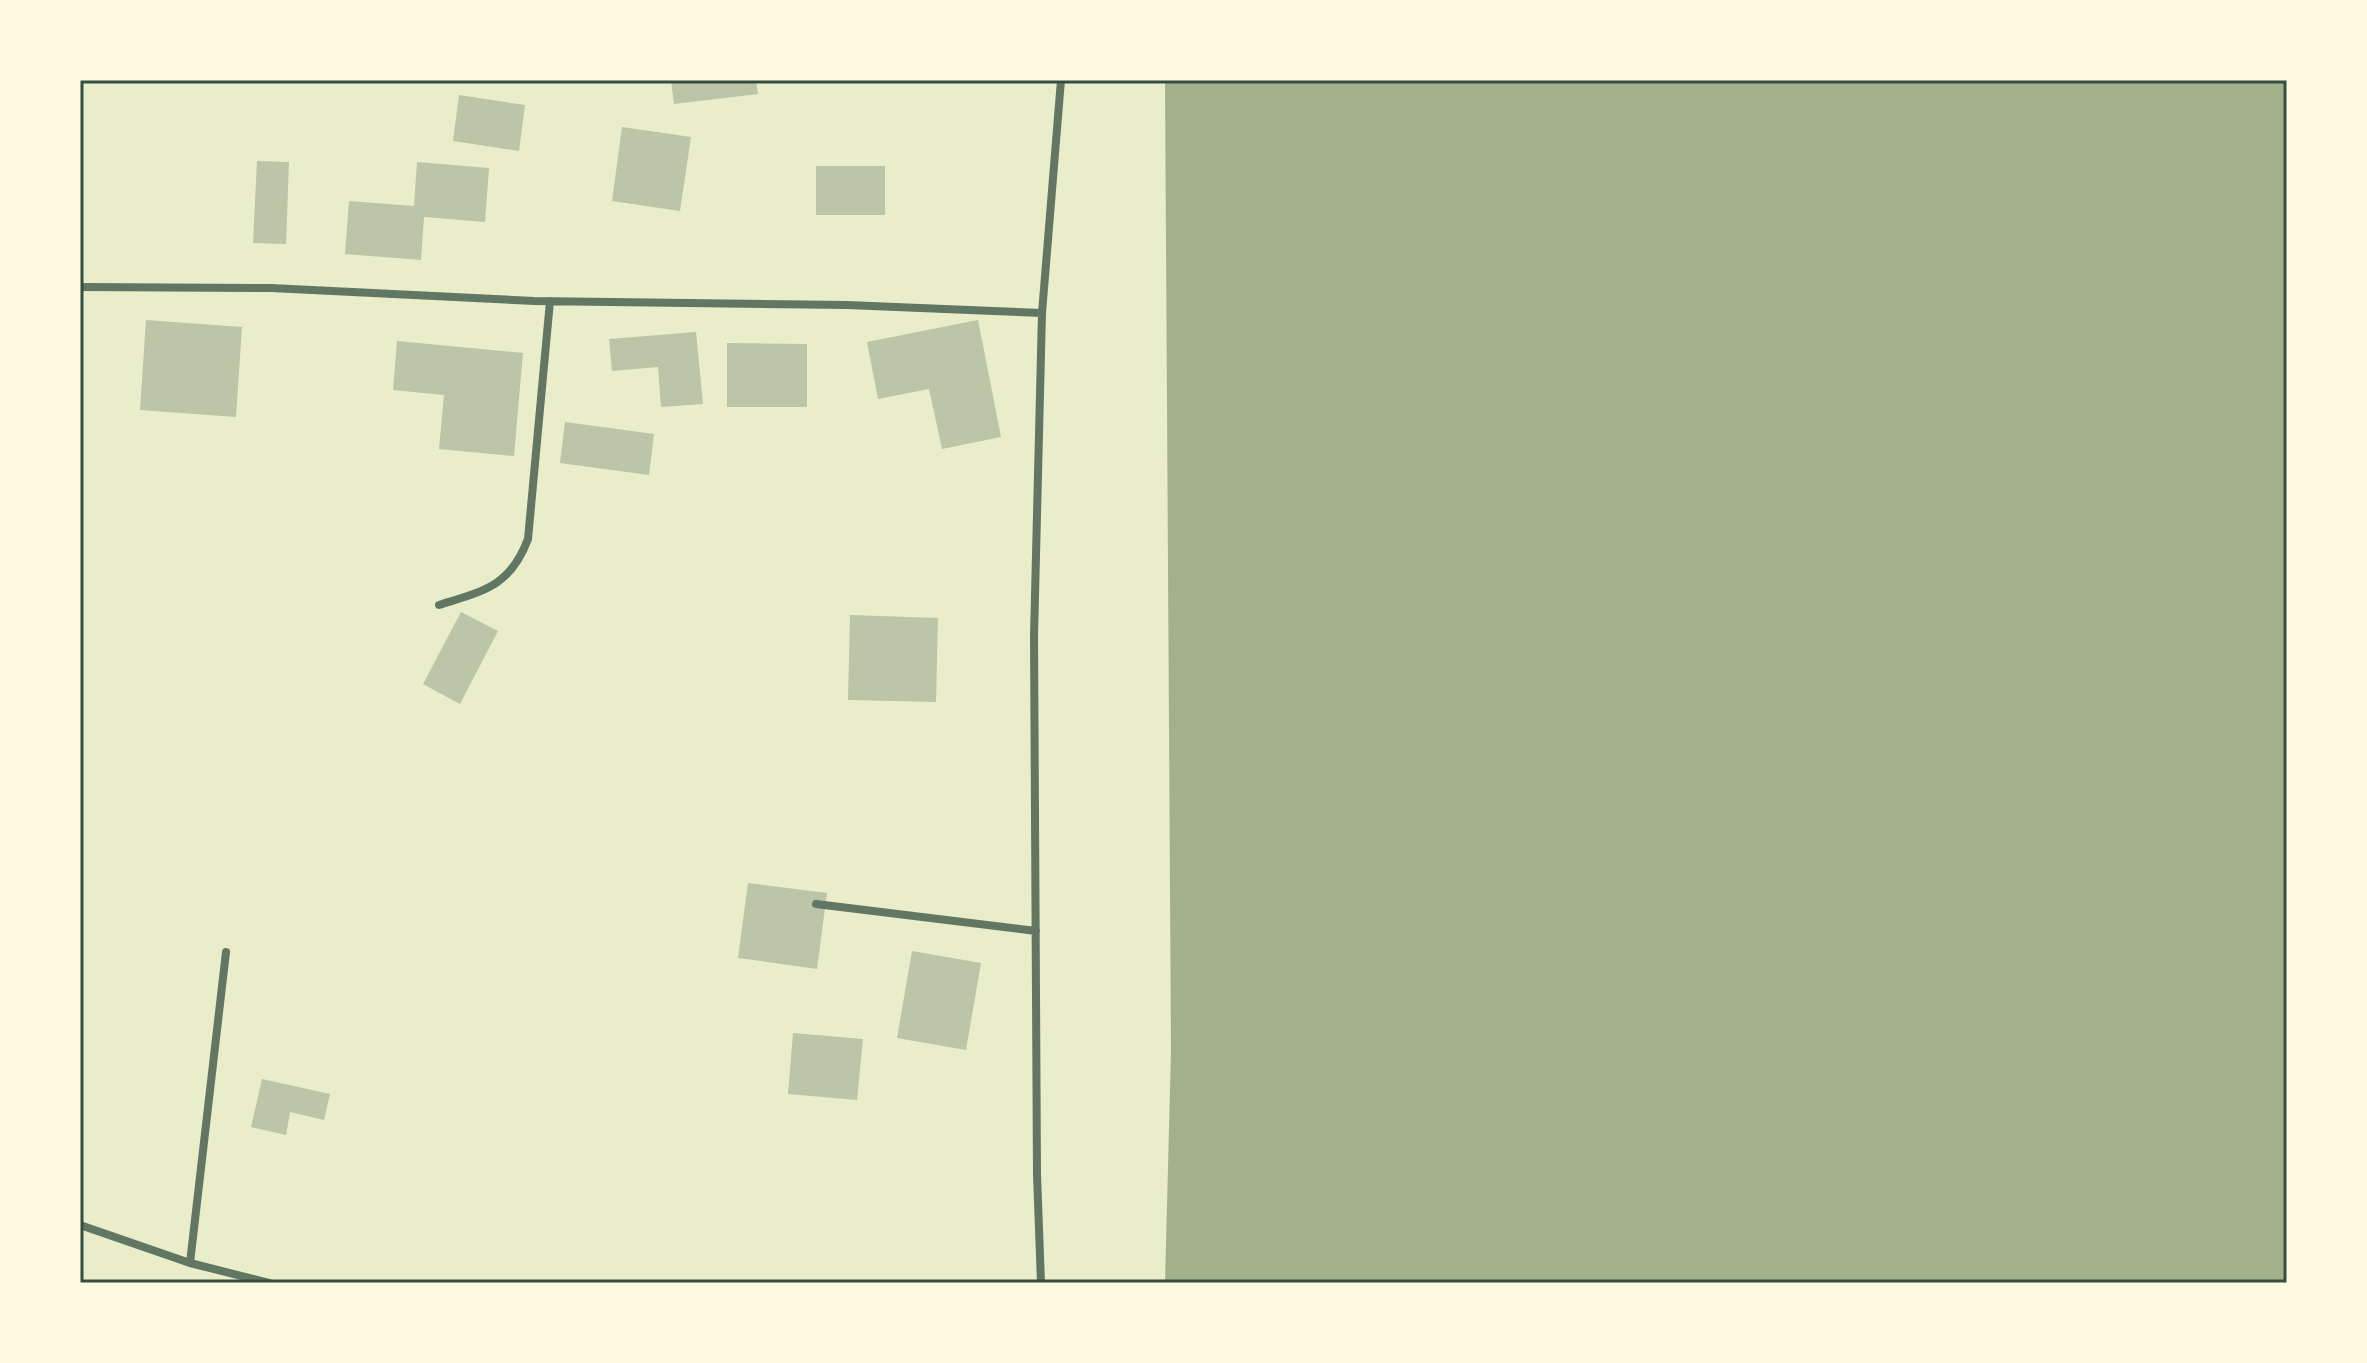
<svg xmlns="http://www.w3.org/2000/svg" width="2367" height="1363" font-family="Signika,sans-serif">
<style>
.water{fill:#a3b18a}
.building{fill:#bcc5a7}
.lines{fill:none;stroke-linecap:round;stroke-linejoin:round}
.minor{stroke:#617663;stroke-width:8}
.neatline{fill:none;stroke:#344e41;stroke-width:3}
</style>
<rect width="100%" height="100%" fill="#e9edc9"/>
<path class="water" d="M1165,80h1122v1203h-1122l6,-232z"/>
<path class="building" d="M671,80h85l2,14 -84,10z
M459,95l66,10 -6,46 -66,-10z
M622,127l69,10 -11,74 -68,-10z
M257,161l32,1 -3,82 -33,-1z
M417,162l72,6 -4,54 -61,-5 -3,43 -76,-6 4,-53 65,5z
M816,166h69v49h-69z
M146,320l96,7 -6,90 -96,-7z
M978,320l23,117 -59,12 -13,-60 -51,10 -11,-57z
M696,332l7,72 -42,3 -3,-40 -46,4 -3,-32z
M397,341l126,12 -9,103 -75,-7 5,-54 -51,-5z
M727,343l80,1v63h-80z
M565,422l89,12 -5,41 -89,-12z
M461,612l37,19 -38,73 -37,-20z
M850,615l88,3 -2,84 -88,-2z
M748,883l79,10 -10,76 -79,-11z
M912,951l69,12 -15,87 -69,-12z
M793,1033l70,6 -6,61 -69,-6z
M262,1079l68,15 -6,26 -34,-8 -4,23 -35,-8z"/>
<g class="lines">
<path class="minor" d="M80,287l191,1 263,13 313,4 195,8
M439,605c44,-14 71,-18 89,-66l22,-238
M816,904l220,27
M80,1225l110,38 79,20
M190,1263l36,-311
M1041,1283l-4,-109 -3,-538 8,-323 19,-233"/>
</g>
<rect width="2367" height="1363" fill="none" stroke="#fefae0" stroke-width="164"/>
<rect x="82" y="82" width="2203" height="1199" class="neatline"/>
</svg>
